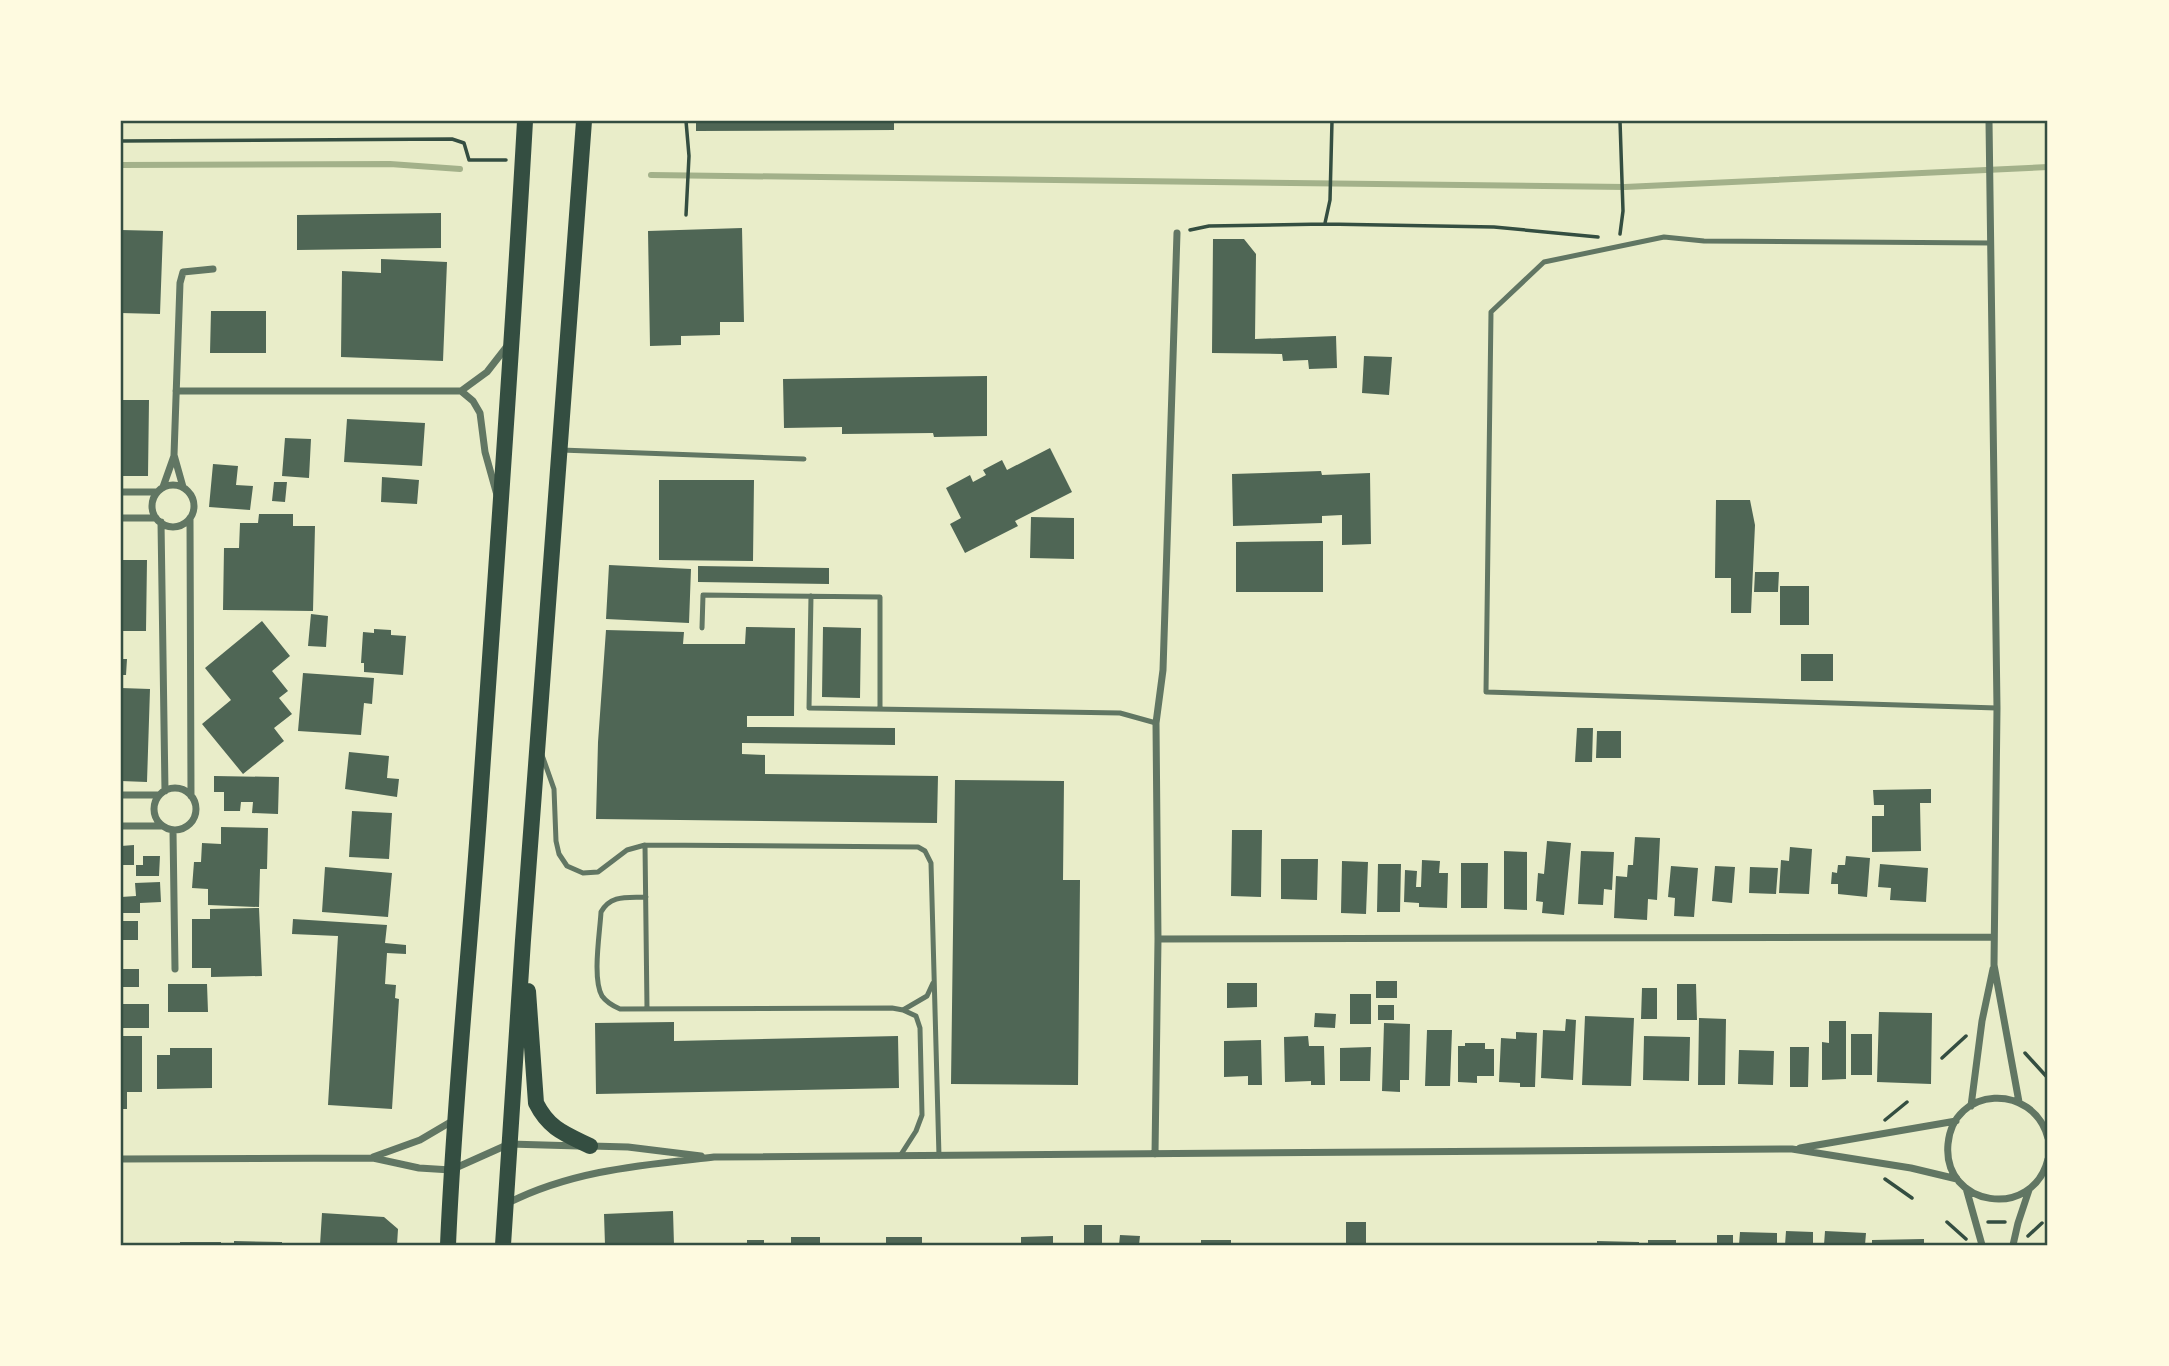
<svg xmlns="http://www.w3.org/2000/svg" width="2169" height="1366" font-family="'DejaVu Sans',sans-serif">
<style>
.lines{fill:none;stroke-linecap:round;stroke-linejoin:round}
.stream{stroke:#a3b18a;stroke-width:6}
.building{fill:#4f6655}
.path{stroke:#344e41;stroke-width:3.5}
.service{stroke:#617663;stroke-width:5}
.minor{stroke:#617663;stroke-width:7}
.primary{stroke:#344e41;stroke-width:16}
.neatline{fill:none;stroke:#344e41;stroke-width:2.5}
</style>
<rect width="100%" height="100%" fill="#e9edc9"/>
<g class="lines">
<path class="stream" d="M121,165l269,-1 70,5
M651,175l974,12 423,-20"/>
</g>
<path class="building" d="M696,121h198v9l-198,1z
M441,213v35l-144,2v-35z
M742,228l2,94h-24v13l-39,1v9l-31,1 -2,-115z
M121,230l42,1 -3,83 -39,-1z
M1213,239h31l12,15 -1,85 81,-3 1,32 -28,1 -1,-9 -25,1 -1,-7 -70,-1z
M381,259l66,3 -4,99 -102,-4 1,-86 39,2z
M211,311h55v42h-56z
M1364,356l28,1 -3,38 -27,-2z
M987,376v60l-53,1 -1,-4 -91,1v-7l-58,1 -1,-49z
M121,400h28l-1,76h-27z
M347,419l78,4 -3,43 -78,-4z
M285,438l26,1 -2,39 -27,-2z
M1050,448l22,44 -57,29 3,5 -53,27 -15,-29 11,-6 -15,-30 24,-13 3,7 13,-7 -3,-5 19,-10 5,10z
M213,464l25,2 -2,19 17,1 -3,24 -41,-3z
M1321,471l1,4 48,-2 1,71 -29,1v-30l-20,1v7l-89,3 -1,-52z
M382,477l37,3 -2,24 -36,-2z
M659,480h95l-1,81 -94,-1z
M274,482h13l-2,20 -13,-1z
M1716,500h34l5,25 -4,88h-20v-35h-16z
M259,514h34v12h22l-2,85 -90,-1 1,-62h15l1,-25h18z
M1031,517l43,1v41l-44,-1z
M1323,541v51h-87v-50z
M121,560h26l-1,71h-25z
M609,565l82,4 -2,54 -83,-4z
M698,566l131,2v16l-131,-2z
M1755,572h24l-1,20h-24z
M1780,586h29v39h-29z
M311,614l17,2 -2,31 -18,-1z
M262,621l28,35 -18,15 16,20 -9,7 13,16 -18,14 10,13 -41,33 -41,-50 29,-24 -26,-32z
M746,627l49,1 -1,88h-47v11l148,1v17l-153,-2v11l23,1v19l173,2 -1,47 -341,-4 2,-77 8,-112 78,2 -1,12h62z
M823,627l38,1 -1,70 -38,-1z
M374,629l17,1v5l15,1 -3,39 -39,-3v-9h-3l2,-31 11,1z
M1801,654h32v27h-32z
M121,659h6l-1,16h-5z
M303,673l71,5 -2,26 -8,-1 -3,32 -63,-4z
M121,688l29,1 -3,93 -26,-1z
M1577,728h16l-1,34h-17z
M1597,731h24v27h-25z
M349,752l40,4 -2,22 12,1 -2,18 -52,-8z
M214,776l65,1 -1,37 -26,-1 1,-11h-12l-1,9h-16v-19h-10z
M955,780l109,1 -1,99h17l-2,205 -127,-1z
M1931,789v14h-11l1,48 -49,1v-36h12v-11h-10l-1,-15z
M352,811l40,2 -3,46 -40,-2z
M221,827l47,1 -1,41h-7l-1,38 -51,-2v-16l-16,-1 2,-26h7l1,-19 19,1z
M1232,830h30l-1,67 -30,-1z
M1635,837l25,1 -3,62 -9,-1 -1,21 -33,-2 2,-42 11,1 1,-12h5z
M1547,841l24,2 -7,72 -22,-2 1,-11 -7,-1 2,-28 6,1z
M134,845v20h-13v-19z
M1790,847l22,2 -3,45 -30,-1 2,-33 8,1z
M1504,851l23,1v58l-23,-1z
M1581,851l33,1 -2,38 -8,-1 -1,16 -25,-1z
M143,856h17l-1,20h-23v-11h7z
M1846,856l24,2 -3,39 -29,-3v-10h-7l1,-12 5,1 1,-8h7z
M1281,859h37l-1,41 -36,-1z
M1422,860l18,1 -1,12h9l-1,35 -28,-1v-4l-15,-1 1,-32 12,1 -1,16h5z
M1342,861l26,1 -2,52 -25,-1z
M1461,863h27l-1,45h-26z
M1378,864h23l-1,48h-23z
M1880,864l48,4 -2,34 -36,-2 1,-12 -13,-1z
M1671,866l27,2 -4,49 -20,-1 1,-18 -7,-1z
M1715,866l20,1 -3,36 -20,-2z
M325,867l67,6 -4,44 -66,-5z
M1750,867l28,1 -2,26 -27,-1z
M160,882l1,20 -21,1v10h-19v-16l15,-1 -1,-13z
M259,908l3,68 -51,1v-9h-19v-49h18v-10z
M293,919l94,6 -2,18 21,2v9l-19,-1 -2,31 11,1 -1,13 4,1 -7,110 -64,-4 10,-169 -46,-2z
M121,921h17v19h-17z
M121,969h18v18h-18z
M1376,981h21v17h-21z
M1227,983h30v24l-30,1z
M168,984h39l1,28h-40z
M1677,984h19l1,36h-20z
M1642,988h15v31h-16z
M1350,994h21v30h-21z
M121,1004h28v24h-28z
M1378,1005h16v15h-16z
M1879,1012l53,1 -1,71 -54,-2z
M1315,1013l21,1 -1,14 -21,-1z
M1585,1016l49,2 -3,68 -49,-1z
M1699,1018l27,1 -1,66h-27z
M1566,1019l10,1 -3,60 -32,-2 2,-48 22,1z
M1829,1021h17v58l-24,1v-38l7,1z
M674,1022v19l224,-5 1,52 -303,6 -1,-71z
M1384,1023l26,1 -1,56h-9v12l-18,-1z
M1427,1030h25l-2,56h-25z
M1516,1032l21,1 -2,54h-15v-4l-21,-1 2,-44 15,1z
M1851,1034h21v41h-21z
M121,1036h21v56h-15v17h-6z
M1308,1036l1,10h15l1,39h-14v-4l-26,1 -1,-45z
M1644,1036l46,1 -1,44 -46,-1z
M1261,1040l1,45h-14v-9l-24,1v-36z
M1465,1043h20v6h9v27h-17v7l-19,-1v-36h7z
M1371,1047l-1,34h-30v-33z
M1790,1047h19l-1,40h-18z
M170,1048h42v40l-55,1v-34h13z
M1739,1050l35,1 -1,34 -35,-1z
M673,1211l1,34h-69l-1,-31z
M322,1213l62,4 14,12 -1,16h-77z
M1346,1222h20v23h-30v-2h10z
M1084,1225h18v20h-18z
M1786,1231l27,1v13h-28z
M1825,1231l41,2 -1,12h-41z
M1740,1232l37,1v12h-38z
M1120,1235l20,1 -1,9h-20z
M1717,1235h16v10h-16z
M1053,1236v9h-32v-8z
M791,1237h29v8h-29z
M886,1237h36v8h-36z
M1924,1239v6h-52v-5z
M747,1240h17v5h-17z
M1201,1240h30v5h-30z
M1648,1240h28v5h-28z
M234,1241l48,1v3h-48z
M1597,1241l42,1v3h-42z
M180,1242h41v3h-41z"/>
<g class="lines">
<path class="path" d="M686,121l3,35 -3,59
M121,141l331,-2 12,4 5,17h37
M1325,223l5,-23 2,-79
M1190,230l19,-4 116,-2 169,3 104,10
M1620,234l3,-23 -3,-90
M2025,1053l21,23
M1942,1058l24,-22
M1885,1120l22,-18
M1885,1179l27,19
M1947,1222l19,17
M1988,1222h17
M2028,1236l14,-13"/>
<path class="service" d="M1991,243l-287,-2 -40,-4 -120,25 -53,50 -5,380 511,16
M561,450l243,9
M811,596l-2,112 311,5 36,10
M702,628l1,-33 177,2v111
M542,755l12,34 2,52 3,13 8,12 16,7 15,-1 29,-22 18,-5 273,2 7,4 6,12 8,293
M645,845l2,164
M646,897c-18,1 -35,-3 -45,15 -1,20 -9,67 1,84 5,7 11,10 18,13l272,-1 11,2 13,6 4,12 2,87 -6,16 -16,25
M903,1010l24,-14 6,-13"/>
<path class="minor" d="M1989,121l8,587 -3,257 25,137
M176,391h285l26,-19 21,-27
M461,391l12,10 7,12 5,39 12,43
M152 506a21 21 0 1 1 42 0a21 21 0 1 1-42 0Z
M163,487l11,-31
M183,487l-9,-32 6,-172 3,-11 30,-3
M121,492h36
M121,518h35
M190,518l1,278
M161,522l4,269
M154 809a21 21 0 1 1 42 0a21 21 0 1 1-42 0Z
M121,795h38
M121,826h40
M173,831l2,138
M1158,939l835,-2
M1971,1106l11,-85 11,-52
M2048,1138c-15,-56 -95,-52 -100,6 -6,63 85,77 100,15
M591,1146l37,1 73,9
M1800,1148l156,-27
M1155,1154l3,-215 -2,-216 7,-53 14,-437
M373,1157l47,-17 34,-20
M121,1159l252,-1 46,10 32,2 58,-26 70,2
M1966,1188l16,57
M508,1203c65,-33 135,-38 206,-46l1078,-8 119,19 46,11
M2013,1245l5,-22 11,-33"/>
<path class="primary" d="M528,991l8,112c13,26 29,31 54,43
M448,1245c6,-143 21,-286 31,-429 16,-232 33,-463 46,-695
M503,1245l20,-305 61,-819"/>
</g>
<rect width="2169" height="1366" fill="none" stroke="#fefae0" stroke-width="245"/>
<rect x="122" y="122" width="1924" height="1122" class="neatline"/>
</svg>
